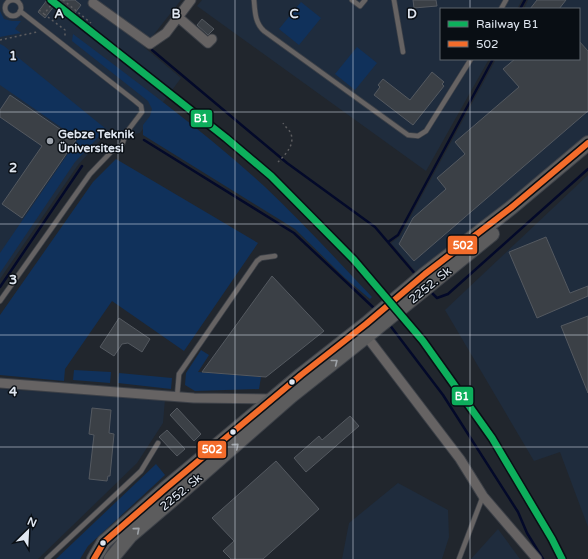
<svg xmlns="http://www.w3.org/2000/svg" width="588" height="559" font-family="'Varela Round',sans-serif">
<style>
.built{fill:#1f2c3d}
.green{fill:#10315b}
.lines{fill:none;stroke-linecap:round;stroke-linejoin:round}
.stream{stroke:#030929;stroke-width:2.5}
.building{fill:#3b4046;stroke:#545960}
.lane-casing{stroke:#3d4148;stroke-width:6}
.street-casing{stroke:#3d4148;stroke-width:11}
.primary-casing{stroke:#3d4148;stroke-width:16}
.path{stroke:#5d5d60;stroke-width:1.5;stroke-dasharray:2 3;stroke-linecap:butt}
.lane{stroke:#666363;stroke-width:4.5}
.street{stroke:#666363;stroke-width:9}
.primary{stroke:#5c5c5d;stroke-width:14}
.bus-1-casing{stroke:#090e14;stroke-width:9}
.bus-1{stroke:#f36c2b;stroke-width:6}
.rail-1-casing{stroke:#090e14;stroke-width:10}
.rail-1{stroke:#0daf5c;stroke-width:7}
.oneway{stroke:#9ea2a7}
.grid{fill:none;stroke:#e0e7f1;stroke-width:1;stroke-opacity:0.55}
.poi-dot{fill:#9da3ac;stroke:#090e14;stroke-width:1.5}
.bus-dot{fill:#e0e7f1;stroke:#090e14;stroke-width:1.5}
.labels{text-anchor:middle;stroke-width:3;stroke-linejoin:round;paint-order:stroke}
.poi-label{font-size:12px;font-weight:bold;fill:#e0e7f1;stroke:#090e14;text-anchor:start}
.street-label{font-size:12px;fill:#e0e7f1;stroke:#090e14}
.grid-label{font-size:13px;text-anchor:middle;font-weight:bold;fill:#e0e7f1;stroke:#090e14;stroke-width:3;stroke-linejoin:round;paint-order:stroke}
.line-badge{stroke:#090e14;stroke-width:1.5}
.badge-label{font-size:11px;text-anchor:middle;font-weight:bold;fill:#fff}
</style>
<rect width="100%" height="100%" fill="#21262d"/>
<path class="built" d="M0,0h181l-37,47 37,31 -41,55 -18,3 -11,-8 -15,17 -18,20 -78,114z
M202,0h320l-5,9h-76v50h48l-63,112 -229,-165z
M528,0h60v136l-167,142 -30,-35 9,-7 96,-177h83v-50h-55z
M588,175v352l-28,-75 -26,9 -89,-151z
M0,389l165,10 -2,24 -26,40 -99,96h-38z
M398,483l50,27 1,27 -7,22h-100l7,-36z
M498,529l22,30h-49z"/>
<path class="green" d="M301,2l20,16 -22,27 -20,-16z
M0,11l4,8 8,2h9l-6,8 6,4 -21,4z
M73,34c65,49 131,97 191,152 38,36 72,73 108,111l-2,2 -25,-21 -50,-49 -152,-94v-10l7,-9 2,-7 -4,-8 -76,-60z
M0,44l4,2 102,83 -31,33 -75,111v-20l78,-114 -78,-54z
M357,47l20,16 -22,27 -20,-16z
M116,159l142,84 -74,108 -72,-50 -47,68 -1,12 -64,-6v-60l93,-133z
M201,350l8,5 -11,17 63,5 -2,12 -64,2 -10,-6 1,-12z
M74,370l37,2 -1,11 -37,-3z
M119,373l53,5 -1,11 -53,-6z
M156,464l9,11 -77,71 -8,13h-24z"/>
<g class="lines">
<path class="stream" d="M520,9l5,-9
M152,50l135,113 88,64 41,48
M144,140l150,93 82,77
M388,242l10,-7 95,-176
M0,287l82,-121
M430,291l7,7 11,-4 140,-125
M389,324l54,71 75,117 9,21 16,26"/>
</g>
<path class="building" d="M47,0h28l6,5 -6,8 -3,-3h-4l-11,-8 -12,16 -7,-6z
M413,0h23l1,6 -23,2z
M537,0h29l-7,9h-29z
M202,19l12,10 -6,6 -11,-10z
M579,41l9,10v60l-174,150 -15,-17 14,-26 33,-29 -9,-11 28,-24 -10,-12 64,-55 -16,-18 12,-10h64z
M432,72l12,10 -2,2 2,2 -31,39 -39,-30 6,-8 -2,-2 5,-6 27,21z
M10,95l66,45 -54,78 -20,-14 40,-58 -42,-29v-7z
M546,237l24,56 18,-7v10l-51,22 -28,-66z
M272,276l52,55 -58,46 -64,-5z
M588,316v77l-27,-67z
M119,318l31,21 -8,13 -14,-9 -6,1 -8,12 -14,-9z
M92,408l19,2 -2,23 5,1 -4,42h-2l-1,5 -18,-2 5,-44 -5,-1z
M177,408l24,26 -7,7 -24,-26z
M350,416l9,10 -53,46 -12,-14 25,-22 3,4z
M167,430l18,19 -8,7 -18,-19z
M276,461l43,48 -56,50h-32l-8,-8 11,-10 -22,-23z"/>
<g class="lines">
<defs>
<path id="lane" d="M254,0c1,12 1,23 10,31l144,104 10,1 8,-5 45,-72
M352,0l8,6 5,-6
M394,0l9,52
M5 8a8 8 0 1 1 16 0a8 8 0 1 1-16 0Z
M501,9l5,-9
M0,301l90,-127 21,-22 11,-7 4,-12 16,-21 -1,-6 -6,-5 -115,-90
M177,397l2,-23 78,-113 4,-3 14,-2
M47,559l94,-88 17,-28
M459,559l24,-63"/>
<path id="street" d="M93,3l57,41 16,-11 25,-33
M178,17l30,26 4,-4
M364,333l96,126 23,37 54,63
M0,383l194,15 79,1"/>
<path id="primary" d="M94,559l10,-17 62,-54 135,-113 65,-51 59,-50 87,-67 76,-64
M111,559l19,-23 55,-47 106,-93 82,-65 119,-97"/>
</defs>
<use href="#lane" class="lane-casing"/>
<use href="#street" class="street-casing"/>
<use href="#primary" class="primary-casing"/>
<path class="path" d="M63,0l28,23
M39,10l5,4 11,-14
M44,14l21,16v8
M0,40l37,-8
M278,162c7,-7 17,-17 13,-28 -1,-4 -6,-7 -8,-11"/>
<use href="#lane" class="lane"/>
<use href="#street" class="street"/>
<use href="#primary" class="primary"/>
<defs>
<path id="bus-1" d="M94,559l10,-17 62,-54 135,-113 65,-51 59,-50 87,-67 76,-64"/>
</defs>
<use href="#bus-1" class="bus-1-casing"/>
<use href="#bus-1" class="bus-1"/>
<defs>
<path id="rail-1" d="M51,0l175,138 45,38 83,84 69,81 69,97 60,101 10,20"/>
</defs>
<use href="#rail-1" class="rail-1-casing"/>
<use href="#rail-1" class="rail-1"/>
</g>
<defs><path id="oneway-chevron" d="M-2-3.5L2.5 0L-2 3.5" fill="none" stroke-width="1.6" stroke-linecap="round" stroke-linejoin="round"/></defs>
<g class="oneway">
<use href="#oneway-chevron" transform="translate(335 362) rotate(-38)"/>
<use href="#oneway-chevron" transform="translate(236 446) rotate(-41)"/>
<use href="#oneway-chevron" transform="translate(137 530) rotate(-40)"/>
</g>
<path class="grid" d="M118,0v559M235,0v559M353,0v559M470,0v9M470,59v500M0,112h588M0,224h588M0,335h588M0,447h588"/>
<circle class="poi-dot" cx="50" cy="141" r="4"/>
<g class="bus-dot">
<circle cx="292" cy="382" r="3.5"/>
<circle cx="233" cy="432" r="3.5"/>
<circle cx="103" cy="543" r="3.5"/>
</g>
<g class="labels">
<g class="poi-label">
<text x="58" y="138">Gebze Teknik<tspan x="58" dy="14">Üniversitesi</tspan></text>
</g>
<g class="street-label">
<text transform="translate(430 285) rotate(-39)" y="4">2252. Sk</text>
<text transform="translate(181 492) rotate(-40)" y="4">2252. Sk</text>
</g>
</g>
<g class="grid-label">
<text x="59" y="18">A</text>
<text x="176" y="18">B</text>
<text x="294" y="18">C</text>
<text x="412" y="18">D</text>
<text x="13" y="60">1</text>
<text x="13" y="172">2</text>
<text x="13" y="284">3</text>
<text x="13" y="396">4</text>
</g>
<g class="line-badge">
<rect x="190" y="109" width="23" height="19" rx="4" fill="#0daf5c"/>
<rect x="447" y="235" width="31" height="20" rx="4" fill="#f36c2b"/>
<rect x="451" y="386" width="23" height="20" rx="4" fill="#0daf5c"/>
<rect x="197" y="440" width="30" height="19" rx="4" fill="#f36c2b"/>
</g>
<g class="badge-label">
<text x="201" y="122">B1</text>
<text x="463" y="249">502</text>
<text x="462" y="400">B1</text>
<text x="212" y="453">502</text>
</g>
<rect x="440" y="8" width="140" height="52" fill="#090e14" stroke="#5f656c"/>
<rect x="448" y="21" width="20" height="6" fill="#0daf5c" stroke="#5f656c"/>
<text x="476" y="28" font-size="12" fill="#e0e7f1">Railway B1</text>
<rect x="448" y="41" width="20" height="6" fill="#f36c2b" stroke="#5f656c"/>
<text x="476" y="48" font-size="12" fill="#e0e7f1">502</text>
<g transform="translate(28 531) rotate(24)" stroke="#090e14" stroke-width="3" paint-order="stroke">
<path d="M0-3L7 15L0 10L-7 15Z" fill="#e0e7f1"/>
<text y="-6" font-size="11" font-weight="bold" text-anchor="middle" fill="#e0e7f1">N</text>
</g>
</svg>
